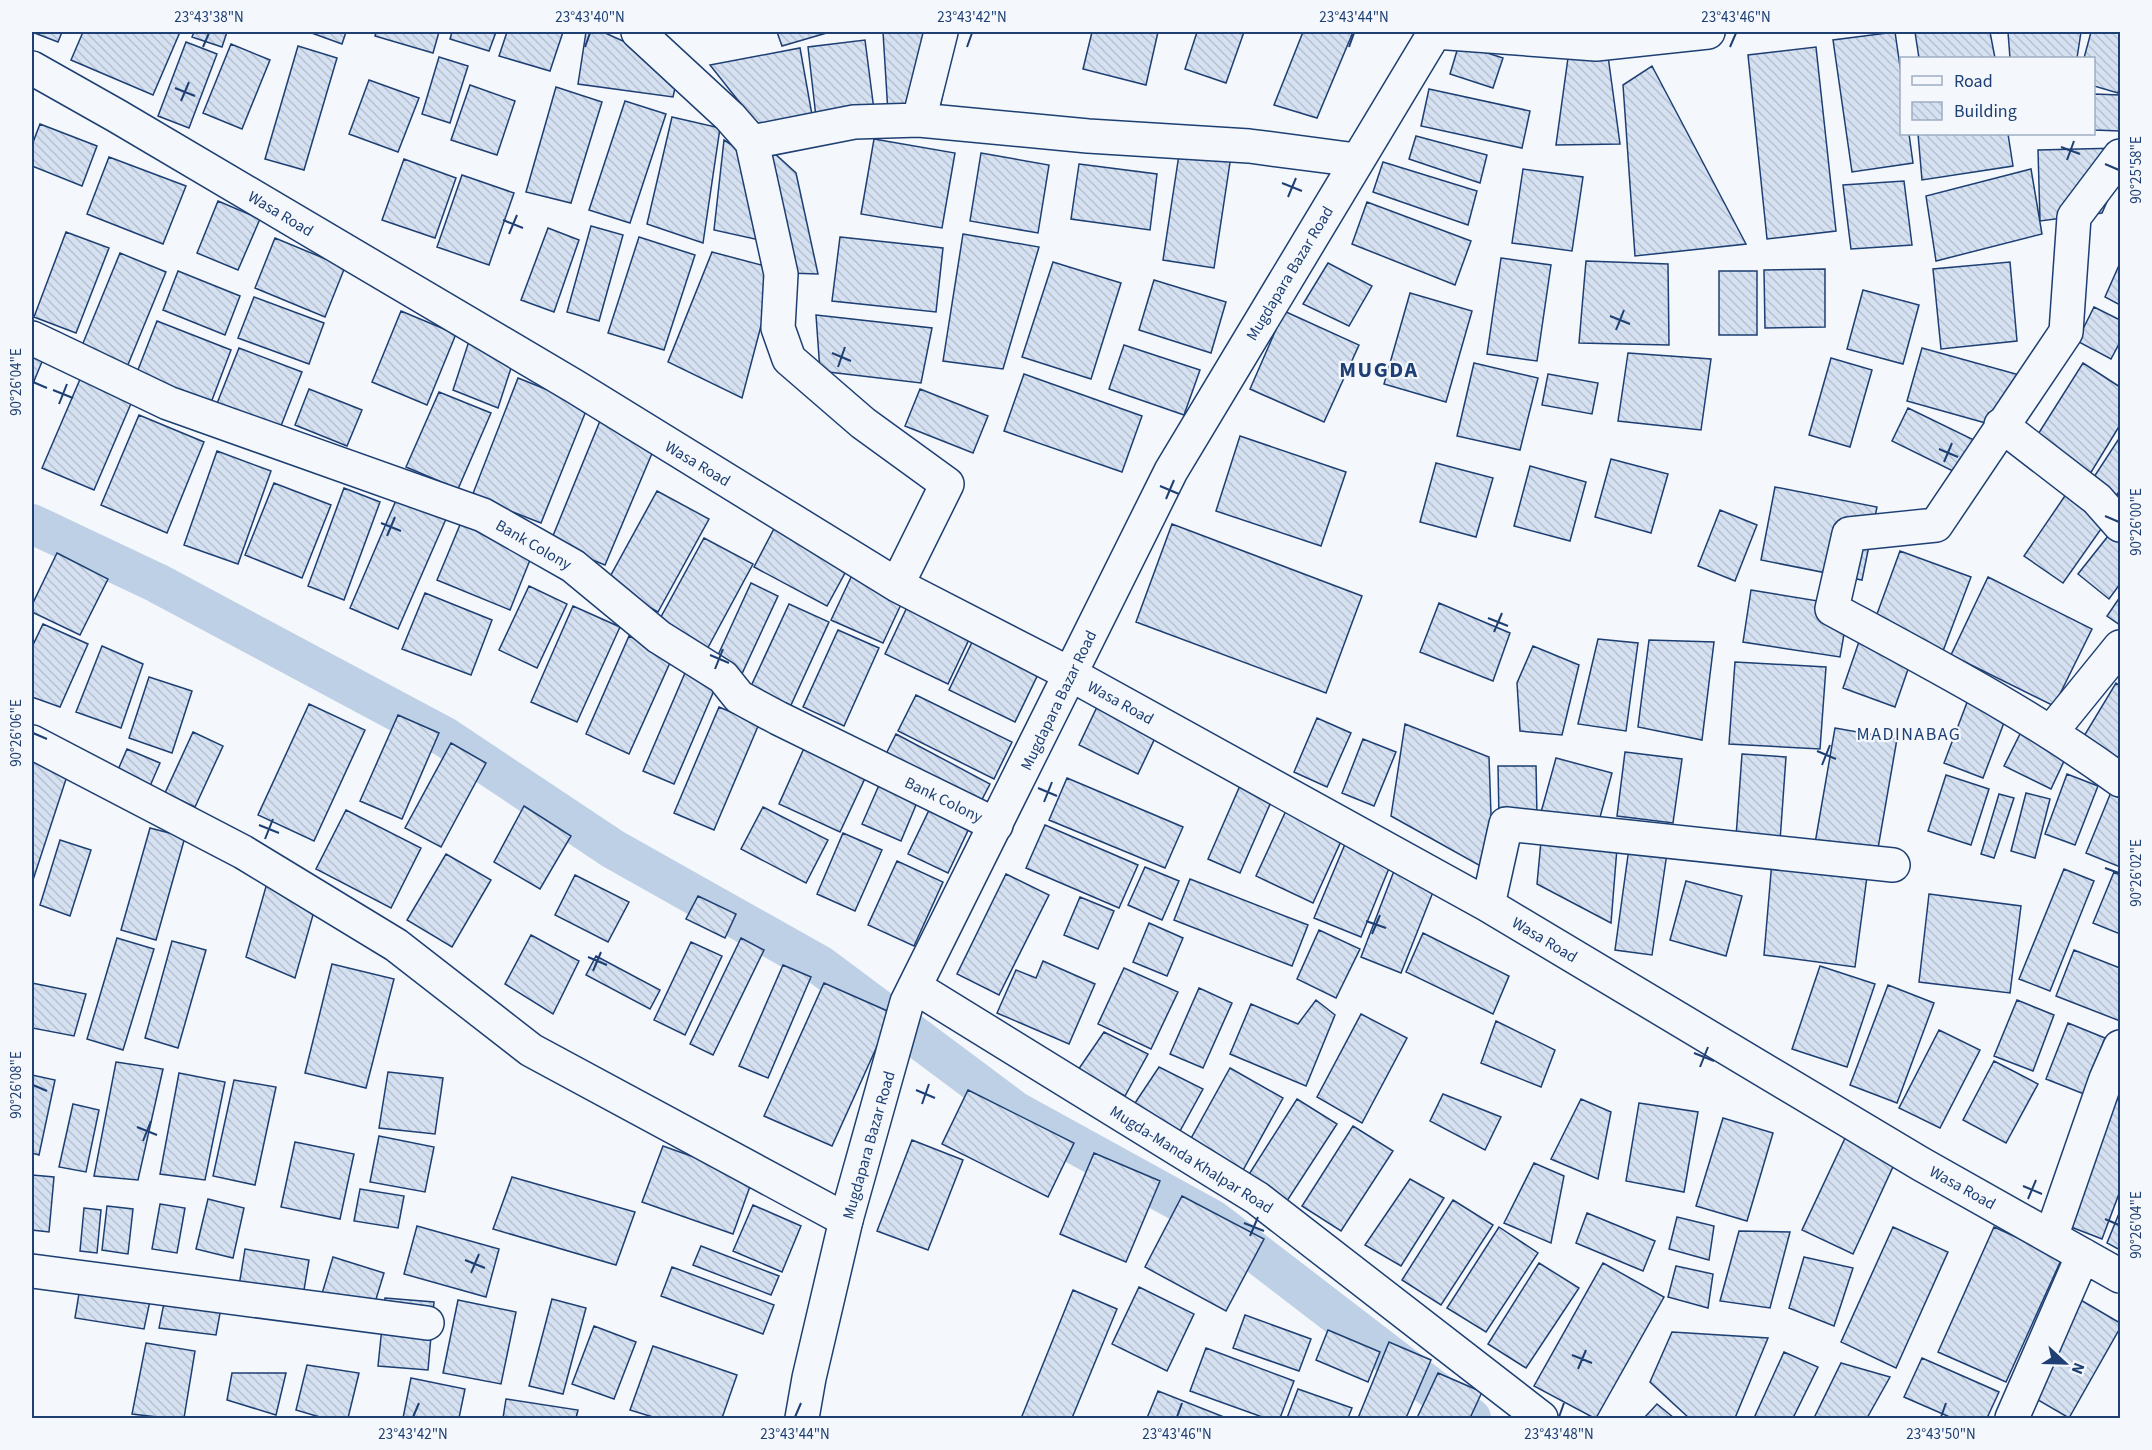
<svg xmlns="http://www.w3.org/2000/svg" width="2152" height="1450" font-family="'Source Sans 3',sans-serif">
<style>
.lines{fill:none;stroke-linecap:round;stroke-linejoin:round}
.canal{stroke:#bed0e5;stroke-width:40}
.building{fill:url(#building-back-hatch);stroke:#1d3f73;stroke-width:1.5}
.street-casing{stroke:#1d3f73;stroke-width:36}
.secondary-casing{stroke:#1d3f73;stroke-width:36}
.street{stroke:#f4f7fb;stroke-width:33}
.secondary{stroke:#f4f7fb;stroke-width:33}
.ticks{fill:none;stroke:#1d3f73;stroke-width:2}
.labels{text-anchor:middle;stroke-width:4.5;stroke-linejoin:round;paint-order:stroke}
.street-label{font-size:16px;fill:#1d3f73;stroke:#f4f7fb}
.neighbourhood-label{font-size:18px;letter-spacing:1.5px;fill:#1d3f73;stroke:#f4f7fb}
.district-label{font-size:22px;font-weight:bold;letter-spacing:1.5px;fill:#1d3f73;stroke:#f4f7fb}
.neatline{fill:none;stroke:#1d3f73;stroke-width:2}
.ticks-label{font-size:15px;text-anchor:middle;fill:#1d3f73}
</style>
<defs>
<pattern id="building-back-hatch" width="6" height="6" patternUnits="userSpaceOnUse" patternTransform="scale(1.5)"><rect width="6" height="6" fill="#d5e0f0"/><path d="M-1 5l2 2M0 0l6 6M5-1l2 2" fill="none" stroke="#b6c1d1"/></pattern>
</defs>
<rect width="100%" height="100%" fill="#f4f7fb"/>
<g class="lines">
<path class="canal" d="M32,524l125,59 288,154 168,112 208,117 194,145 198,109 258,198"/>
</g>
<path class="building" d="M32,32h30l-4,10z
M83,32h97l-27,63 -82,-35z
M194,32h33l-5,15 -30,-10z
M309,32h37l-4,12z
M376,32h63l-6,21 -58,-17z
M452,32h44l-7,19 -39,-12z
M507,32h56l-13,39 -51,-15z
M586,32h17l31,14 44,29 -5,22 -95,-13z
M777,32h53l-48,14z
M883,32h72l-18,91 -49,-10z
M1092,32h66l-12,53 -63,-16z
M1197,32h47l-18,51 -41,-14z
M1303,32h50l-36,86 -43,-13z
M1895,32l7,48v54h7l4,29 -61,9 -19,-132z
M1915,32h75l5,26h-76z
M2008,32h73l-4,26h-67z
M2091,32h29v53l-2,8 -24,-7v-28h-10z
M865,40l9,70 -58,7 -8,-70z
M186,42l31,12 -28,74 -31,-12z
M231,44l39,16 -28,69 -39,-16z
M1459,44l44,14 -10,30 -43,-14z
M298,46l39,12 -33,112 -39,-11z
M1816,47l20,184 -69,8 -19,-184z
M800,48l14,78 -55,1 -49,-62z
M1608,56l12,88 -64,1 12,-87z
M439,57l29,9 -18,57 -28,-9z
M1652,66l94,178 -111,12 -12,-171z
M369,80l50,18 -21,54 -49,-18z
M470,85l45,16 -18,54 -46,-15z
M556,87l46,15 -31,101 -45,-11z
M1429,89l101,22 -8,37 -101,-22z
M2094,94l26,1v36l-26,-1z
M625,101l41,13 -36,109 -41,-13z
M672,117l48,11 -17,115 -56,-19z
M40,124l57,22 -15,40 -50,-20v-21z
M1918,134h90l5,32 -91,14z
M1416,136l71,19 -7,28 -71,-24z
M874,139l81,14 -13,75 -81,-14z
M724,140l16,10 24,91 -50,-11z
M1180,148l51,8 -17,112 -51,-8z
M2120,148v24l-18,41 -62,8 -2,-71z
M762,151h10l24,22 22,101 -30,-1z
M981,153l68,12 -11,68 -68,-12z
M109,157l77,29 -23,58 -76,-30z
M404,159l52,19 -21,60 -53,-18z
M1383,162l94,29 -9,34 -95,-33z
M1079,164l78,10 -7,56 -79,-11z
M1523,169l60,8 -11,74 -60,-8z
M2031,169l11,65 -106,27 -10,-65z
M462,175l52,18 -25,72 -52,-18z
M1904,181l8,64 -61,4 -8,-64z
M218,201l42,18 -22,51 -41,-17z
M1367,202l104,39 -16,44 -103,-41z
M591,226l32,9 -24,86 -32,-9z
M548,228l31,12 -25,72 -33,-12z
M66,232l43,16 -33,85 -42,-16z
M963,234l76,13 -36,122 -60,-8z
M639,237l56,18 -31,95 -56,-17z
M840,237l103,11 -7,64 -104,-11z
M275,238l70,29 -20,50 -70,-29z
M712,252l64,17 -34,129 -74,-36z
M120,253l46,19 -39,95 -46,-19z
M1501,258l50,7 -14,96 -50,-7z
M1586,261l82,3 1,81 -90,-2z
M1053,262l68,21 -30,96 -69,-22z
M2010,262l7,79 -76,8 -8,-80z
M1328,263l44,23 -23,40 -46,-22z
M2120,263v42l-15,-8z
M1825,269v58l-60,1 -1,-58z
M178,271l62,25 -15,39 -62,-25z
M1719,271h38v64h-38z
M1154,280l72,22 -15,51 -72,-23z
M1863,290l56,15 -16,59 -56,-15z
M1410,293l62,18 -26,91 -62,-18z
M254,297l70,26 -15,41 -71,-26z
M2094,307l26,13v22l-9,17 -34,-18z
M401,311l55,23 -29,71 -55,-23z
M1284,311l75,34 -35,77 -74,-33z
M816,315l116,13 -11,55 -101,-12z
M157,321l74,29 -22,58 -75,-28z
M470,338l43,24 -15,46 -45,-18z
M1124,345l76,25 -16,45 -75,-26z
M32,346l14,6 -14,34z
M239,348l63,24 -23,59 -63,-25z
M1922,348l101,28 -16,53 -100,-28z
M1628,353l83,6 -10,71 -83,-9z
M1831,358l41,12 -22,77 -41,-12z
M1474,363l64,15 -18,72 -63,-14z
M2083,363l37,24v38l-30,49 -55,-35z
M1024,374l118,42 -20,56 -118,-41z
M1548,374l50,9 -6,31 -50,-9z
M81,377l52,22 -39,91 -52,-22z
M518,378l70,28 -47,117 -69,-27z
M309,389l53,21 -15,36 -52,-21z
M920,389l68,27 -15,37 -68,-27z
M439,392l52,21 -33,76 -52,-22z
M1908,408l68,33 -17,33 -67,-33z
M139,415l65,27 -37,91 -66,-28z
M600,421l56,23 -51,121 -55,-22z
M1240,436l106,36 -25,74 -105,-35z
M2120,437v52l-3,6 -25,-15z
M217,451l54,20 -33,93 -54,-19z
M1611,459l57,15 -17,59 -56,-16z
M1436,463l57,15 -17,59 -56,-15z
M1530,466l56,16 -16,59 -56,-15z
M274,483l57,22 -29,73 -57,-23z
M2073,484l40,28 -50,71 -39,-27z
M1775,487l102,20 -15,73 -101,-20z
M344,488l36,14 -36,98 -36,-14z
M657,491l52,28 -51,93 -52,-28z
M397,498l49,21 -48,110 -48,-21z
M1720,510l37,15 -22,56 -37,-15z
M462,520l72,30 -24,60 -73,-30z
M2120,521v63l-11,15 -31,-25z
M777,523l74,39 -24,44 -73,-39z
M1172,524l190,72 -36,97 -190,-71z
M704,538l49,26 -48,89 -49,-27z
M1900,551l71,26 -28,74 -70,-26z
M57,553l51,26 -28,56 -48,-23v-7z
M853,573l52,23 -22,47 -52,-23z
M1988,577l104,52 -38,77 -103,-51z
M751,583l27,13 -38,82 -27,-12z
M529,586l38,18 -30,64 -38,-18z
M1751,590l98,16 -9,51 -97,-15z
M425,593l67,27 -21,55 -69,-26z
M2120,597v28l-13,-9z
M910,601l63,30 -25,53 -63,-30z
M1439,603l71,30 -17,48 -73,-29z
M789,604l40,18 -43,94 -40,-19z
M573,606l47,21 -43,95 -46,-20z
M43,624l45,20 -28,63 -28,-10v-50z
M838,630l41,18 -35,78 -41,-19z
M1862,633l52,19 -19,55 -52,-19z
M976,634l66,32 -27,56 -66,-32z
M629,636l44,20 -44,98 -43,-20z
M1598,639l40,4 -12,88 -48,-7z
M1649,640l65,2 -12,98 -64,-13z
M102,646l41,18 -22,64 -45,-16z
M1533,646l46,19 -17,70 -42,-4 -3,-48z
M1735,662l91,5 -6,82 -91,-5z
M688,666l31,13 -45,105 -31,-13z
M149,677l43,14 -20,62 -43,-15z
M2116,683l4,3v79l-39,-24z
M1974,684l39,15 -30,79 -39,-15z
M916,695l96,47 -18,37 -96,-48z
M309,704l56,26 -51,111 -56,-26z
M719,707l40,17 -45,106 -40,-17z
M1097,707l59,29 -18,38 -59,-29z
M398,715l41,18 -37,86 -42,-18z
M1317,718l34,15 -24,54 -33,-15z
M2027,720l46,22 -22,47 -47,-23z
M1405,724l84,33 4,116 -102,-57z
M1835,728l62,11 -21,121 -62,-11z
M193,732l30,14 -28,61 -30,-14z
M896,734l94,50 -14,27 -94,-49z
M1363,739l33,13 -22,54 -32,-13z
M451,743l35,20 -45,84 -36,-19z
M805,746l62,28 -27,58 -61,-28z
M127,749l33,14 -13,30 -33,-14z
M1625,752l57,7 -9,64 -56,-7z
M1742,754l44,3 -6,84 -44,-4z
M33,758l36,12 -37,113v-120z
M1556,758l56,15 -16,59 -56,-16z
M1498,766h38l1,51 -38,1z
M2067,774l31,12 -23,59 -30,-11z
M1946,775l43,14 -18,56 -43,-14z
M883,776l38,17 -20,48 -39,-17z
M1067,778l116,49 -18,41 -116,-48z
M1242,781l32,14 -34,78 -32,-14z
M2114,785l6,3v79l-34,-14z
M2026,793l24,6 -15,59 -24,-7z
M1999,794l15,4 -20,60 -13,-4z
M1290,802l57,26 -34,75 -57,-27z
M932,804l40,18 -24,51 -40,-19z
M524,806l47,30 -31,53 -46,-27z
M763,807l65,33 -22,43 -65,-34z
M346,810l75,38 -30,60 -75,-39z
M1045,825l93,40 -19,43 -93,-40z
M150,828l35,9 -29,103 -35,-10z
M843,833l39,17 -27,61 -38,-17z
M1348,837l46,19 -33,81 -47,-19z
M60,840l31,10 -21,66 -30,-11z
M1541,841l76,7 -6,75 -74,-39z
M1629,848l38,5 -15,102 -37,-5z
M446,854l45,26 -39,67 -45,-27z
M897,861l46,21 -29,64 -46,-21z
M1772,861l96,8 -13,98 -91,-12z
M1145,867l34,14 -17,39 -34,-15z
M2064,869l30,12 -44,110 -31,-12z
M1394,871l41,16 -34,86 -40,-16z
M2114,872l6,3v59l-27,-11z
M1006,874l43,21 -50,100 -42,-21z
M575,875l54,27 -21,40 -53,-27z
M1190,879l118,46 -16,41 -118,-46z
M1686,881l56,15 -16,60 -56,-16z
M267,883l48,25 -20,70 -49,-21z
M1929,894l92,12 -11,87 -91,-11z
M698,896l38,18 -11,24 -39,-19z
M1080,897l34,14 -16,38 -34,-14z
M1149,923l34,15 -16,38 -34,-14z
M1319,930l41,19 -24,49 -39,-19z
M1423,933l86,43 -16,38 -87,-42z
M531,935l48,26 -26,53 -48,-30z
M117,938l37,11 -31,101 -36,-11z
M741,938l23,12 -51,105 -23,-11z
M172,941l34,9 -28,98 -33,-10z
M691,942l31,14 -37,79 -31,-15z
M2074,950l46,18v53l-64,-25z
M596,956l64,34 -10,19 -64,-34z
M1043,961l52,23 -26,60 -72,-31 19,-43 20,8z
M332,964l62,15 -28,109 -61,-15z
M783,965l28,12 -43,101 -29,-12z
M1820,966l55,18 -28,83 -55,-18z
M1124,968l54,24 -27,57 -53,-25z
M32,983l54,11 -12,42 -42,-8z
M824,983l68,30 -60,133 -68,-30z
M1888,985l46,18 -37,100 -47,-18z
M1199,988l33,15 -29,65 -33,-14z
M1316,1000l19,15 -29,71 -76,-32 21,-50 47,20z
M2017,1000l37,15 -21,56 -39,-15z
M1361,1014l46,24 -45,85 -45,-26z
M1496,1021l59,29 -14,37 -60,-24z
M2068,1023l37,15 -21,56 -38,-15z
M1939,1030l41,20 -40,78 -41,-20z
M1104,1032l44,22 -23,42 -47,-26z
M1994,1061l44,23 -32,59 -43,-23z
M116,1062l47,7 -25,111 -44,-4z
M1159,1067l44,22 -23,42 -47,-25z
M1230,1068l53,30 -46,83 -53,-30z
M388,1072l55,6 -8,56 -56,-6z
M179,1073l46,9 -20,98 -45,-6z
M32,1075l23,5 -16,75 -7,-2z
M234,1080l42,7 -21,98 -42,-9z
M968,1090l106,53 -26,54 -106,-53z
M2119,1090l1,101 -18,48 -36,-14z
M1443,1094l58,23 -16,33 -55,-29z
M1297,1099l40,25 -52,80 -39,-25z
M1581,1099l30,13 -13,67 -47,-20z
M1639,1103l59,9 -14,80 -58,-11z
M73,1104l26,6 -13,62 -27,-5z
M1723,1118l50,15 -26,88 -51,-15z
M1353,1126l40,25 -52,80 -39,-25z
M1847,1134l50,24 -44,96 -51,-24z
M379,1136l55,11 -9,45 -55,-10z
M912,1140l51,20 -35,90 -51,-19z
M295,1142l59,12 -14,65 -59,-12z
M663,1146l90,32 -20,56 -91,-32z
M1094,1153l66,28 -34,81 -66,-28z
M1534,1163l30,13 -13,67 -47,-20z
M32,1175l22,2 -5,55 -17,-2z
M512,1177l123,35 -19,53 -123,-36z
M1410,1179l34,19 -43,68 -36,-21z
M360,1189l44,7 -6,32 -44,-7z
M1182,1196l82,43 -38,72 -81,-44z
M208,1199l36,9 -11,50 -37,-9z
M1453,1200l40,25 -52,80 -39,-25z
M160,1204l25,4 -8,45 -25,-4z
M753,1205l48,21 -19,46 -49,-21z
M107,1206l26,3 -5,45 -26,-4z
M84,1208l17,2 -4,43 -17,-2z
M2120,1211v39l-13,-7z
M1587,1213l68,28 -12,30 -67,-28z
M1677,1217l37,9 -5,34 -40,-11z
M417,1226l82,23 -13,48 -82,-23z
M1499,1227l39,26 -52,79 -39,-24z
M1893,1227l55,25 -52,116 -55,-26z
M1994,1227l68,31 -56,124 -68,-30z
M1739,1231l51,1 -20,76 -50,-7z
M701,1246l78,30 -8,19 -78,-30z
M245,1249l64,11 -6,36 -64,-10z
M333,1257l51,16 -18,59 -51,-15z
M1804,1257l49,11 -19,58 -45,-18z
M84,1263l72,10 -12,56 -69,-11z
M1539,1263l40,25 -53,80 -38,-24z
M1603,1263l61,34 -68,121h-2l-60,-32z
M1676,1266l37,8 -5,34 -40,-11z
M672,1267l102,38 -11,29 -102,-38z
M170,1273l56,8 -10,54 -57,-7z
M1139,1287l55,27 -27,57 -55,-27z
M1073,1290l44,19 -45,109h-45l-5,-2z
M385,1298l49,4 -6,68 -50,-4z
M552,1299l34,9 -23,86 -34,-8z
M2079,1299l41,24v5l-51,90 -43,-25z
M458,1300l58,12 -15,72 -58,-11z
M1245,1315l66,24 -12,32 -66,-23z
M594,1326l42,16 -22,57 -42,-15z
M1328,1330l52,22 -12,30 -52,-22z
M1672,1332l96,6 -33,80h-46l-39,-36z
M1389,1342l42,18 -25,58h-48z
M146,1343l49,8 -11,67h-18l-34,-4z
M653,1346l84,29 -15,43h-66l-26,-8z
M1206,1348l88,33 -14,37h-15l-75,-27z
M1784,1352l34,15 -25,51h-39z
M1922,1358l77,34 -12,26h-35l-48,-21z
M1841,1363l49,14 -23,41h-53z
M307,1365l52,8 -11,45h-25l-27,-8z
M232,1373h54l-10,42 -49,-15z
M1438,1373l44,19 -12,26h-53z
M411,1378l54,11 -6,29h-56z
M1298,1389l54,19 -4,10h-61z
M1158,1391l66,26 -1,1h-76z
M506,1399l72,11 -2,8h-73z
M1657,1404l17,14h-30z"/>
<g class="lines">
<defs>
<path id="street" d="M638,32l92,85 22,25 29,132 -3,54 11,31 74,64 84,61 -50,101
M1435,32l161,12 112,-12
M32,68l85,48 457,270 323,199 173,89 418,231 433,259 199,112
M919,120l22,-88
M752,142l102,-20 65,-2 169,16 161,10 107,14
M2120,156l-46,61 -8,115 -130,193 -87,9 -17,75c98,53 198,105 288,171
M32,338l136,65 315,112 90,51 86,71 64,40 16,20 39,21 218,107
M2001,425l96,74 23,26
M2051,732l69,-85
M32,742l211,110 153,93 135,105 315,170
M1488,905l18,-81 387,41
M915,987l342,211 284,220
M2051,1237l55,-158 14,-32
M32,1271l395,52
M2012,1418l71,-163"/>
<path id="secondary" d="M802,1418l7,-40 37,-158 61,-218 264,-531 264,-439"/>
</defs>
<use href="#street" class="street-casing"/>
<use href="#secondary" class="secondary-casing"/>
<use href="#street" class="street"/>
<use href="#secondary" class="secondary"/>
</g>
<path class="ticks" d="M203,47l6,-14M585,47l5,-14M967,47l5,-14M1349,47l5,-14M1730,47l6,-14M175,88l20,8M181,101l8,-19M2061,147l19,7M2067,160l7,-19M2105,164l14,6M1282,183l20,8M1288,197l8,-19M503,220l20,8M509,234l8,-19M1610,316l20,8M1616,330l8,-20M832,353l19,8M838,367l7,-20M33,382l14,6M53,390l20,8M59,404l8,-20M1939,449l19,8M1944,462l8,-19M1160,486l19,8M1166,499l8,-19M2105,516l14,6M381,523l20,8M387,536l8,-19M1488,618l20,8M1494,632l8,-19M710,655l19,8M715,669l8,-20M33,733l14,6M1817,751l19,8M1822,765l8,-20M1038,788l19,8M1044,802l8,-20M259,825l20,8M265,839l8,-20M2105,868l14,5M1366,921l20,7M1372,934l8,-19M588,957l19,8M593,971l8,-19M1694,1053l20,8M1700,1067l8,-20M33,1085l14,6M916,1090l19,8M922,1104l7,-20M137,1127l20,8M143,1141l8,-20M2023,1186l19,8M2028,1199l8,-19M2105,1219l14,6M1244,1223l20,8M1250,1236l8,-19M465,1260l20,8M471,1273l8,-19M1572,1355l20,8M1578,1369l8,-19M413,1417l6,-14M795,1417l6,-14M1177,1417l5,-14M1559,1417l5,-14M1941,1417l5,-14"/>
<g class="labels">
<g class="street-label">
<text transform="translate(281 213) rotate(31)" y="6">Wasa Road</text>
<text transform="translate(1289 273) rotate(-59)" y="6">Mugdapara Bazar Road</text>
<text transform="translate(698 463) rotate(31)" y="6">Wasa Road</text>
<text transform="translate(534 544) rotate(30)" y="6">Bank Colony</text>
<text transform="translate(1058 700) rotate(-64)" y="6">Mugdapara Bazar Road</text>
<text transform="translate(1121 702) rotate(29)" y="6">Wasa Road</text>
<text transform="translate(944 799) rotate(26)" y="6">Bank Colony</text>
<text transform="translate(1545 939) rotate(31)" y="6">Wasa Road</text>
<text transform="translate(868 1145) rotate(-74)" y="6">Mugdapara Bazar Road</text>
<text transform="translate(1192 1159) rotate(32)" y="6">Mugda-Manda Khalpar Road</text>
<text transform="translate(1963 1187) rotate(29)" y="6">Wasa Road</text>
</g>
<g class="neighbourhood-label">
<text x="1909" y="740">MADINABAG</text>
</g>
<g class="district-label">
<text x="1379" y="377">MUGDA</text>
</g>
</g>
<rect width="2152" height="1450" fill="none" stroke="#f4f7fb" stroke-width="66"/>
<rect x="1900" y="57" width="195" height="78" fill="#f4f7fb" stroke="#9eadc5" stroke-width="1.5"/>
<rect x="1912" y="76" width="30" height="9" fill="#f4f7fb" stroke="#9eadc5" stroke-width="1.5"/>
<text x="1954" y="87" font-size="18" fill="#1d3f73">Road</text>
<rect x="1912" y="102" width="30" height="18" fill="url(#building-back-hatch)" stroke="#9eadc5" stroke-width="1.5"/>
<text x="1954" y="117" font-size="18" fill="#1d3f73">Building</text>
<g transform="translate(2065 1363) rotate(112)" stroke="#f4f7fb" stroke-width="4.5" paint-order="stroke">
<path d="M0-4.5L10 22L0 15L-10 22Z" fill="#1d3f73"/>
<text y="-9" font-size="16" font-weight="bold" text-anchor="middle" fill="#1d3f73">N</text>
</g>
<rect x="33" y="33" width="2086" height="1384" class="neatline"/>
<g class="ticks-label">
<text x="209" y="22">23°43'38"N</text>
<text x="590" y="22">23°43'40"N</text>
<text x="972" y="22">23°43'42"N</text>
<text x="1354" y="22">23°43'44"N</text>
<text x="1736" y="22">23°43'46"N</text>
<text transform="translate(2136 170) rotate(-90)" y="5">90°25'58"E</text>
<text transform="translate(16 382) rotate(-90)" y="5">90°26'04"E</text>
<text transform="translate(2136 522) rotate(-90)" y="5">90°26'00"E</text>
<text transform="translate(16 733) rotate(-90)" y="5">90°26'06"E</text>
<text transform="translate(2136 873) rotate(-90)" y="5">90°26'02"E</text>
<text transform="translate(16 1085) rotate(-90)" y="5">90°26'08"E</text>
<text transform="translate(2136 1225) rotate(-90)" y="5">90°26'04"E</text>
<text x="413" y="1439">23°43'42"N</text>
<text x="795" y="1439">23°43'44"N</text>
<text x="1177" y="1439">23°43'46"N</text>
<text x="1559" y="1439">23°43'48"N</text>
<text x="1941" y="1439">23°43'50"N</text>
</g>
</svg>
